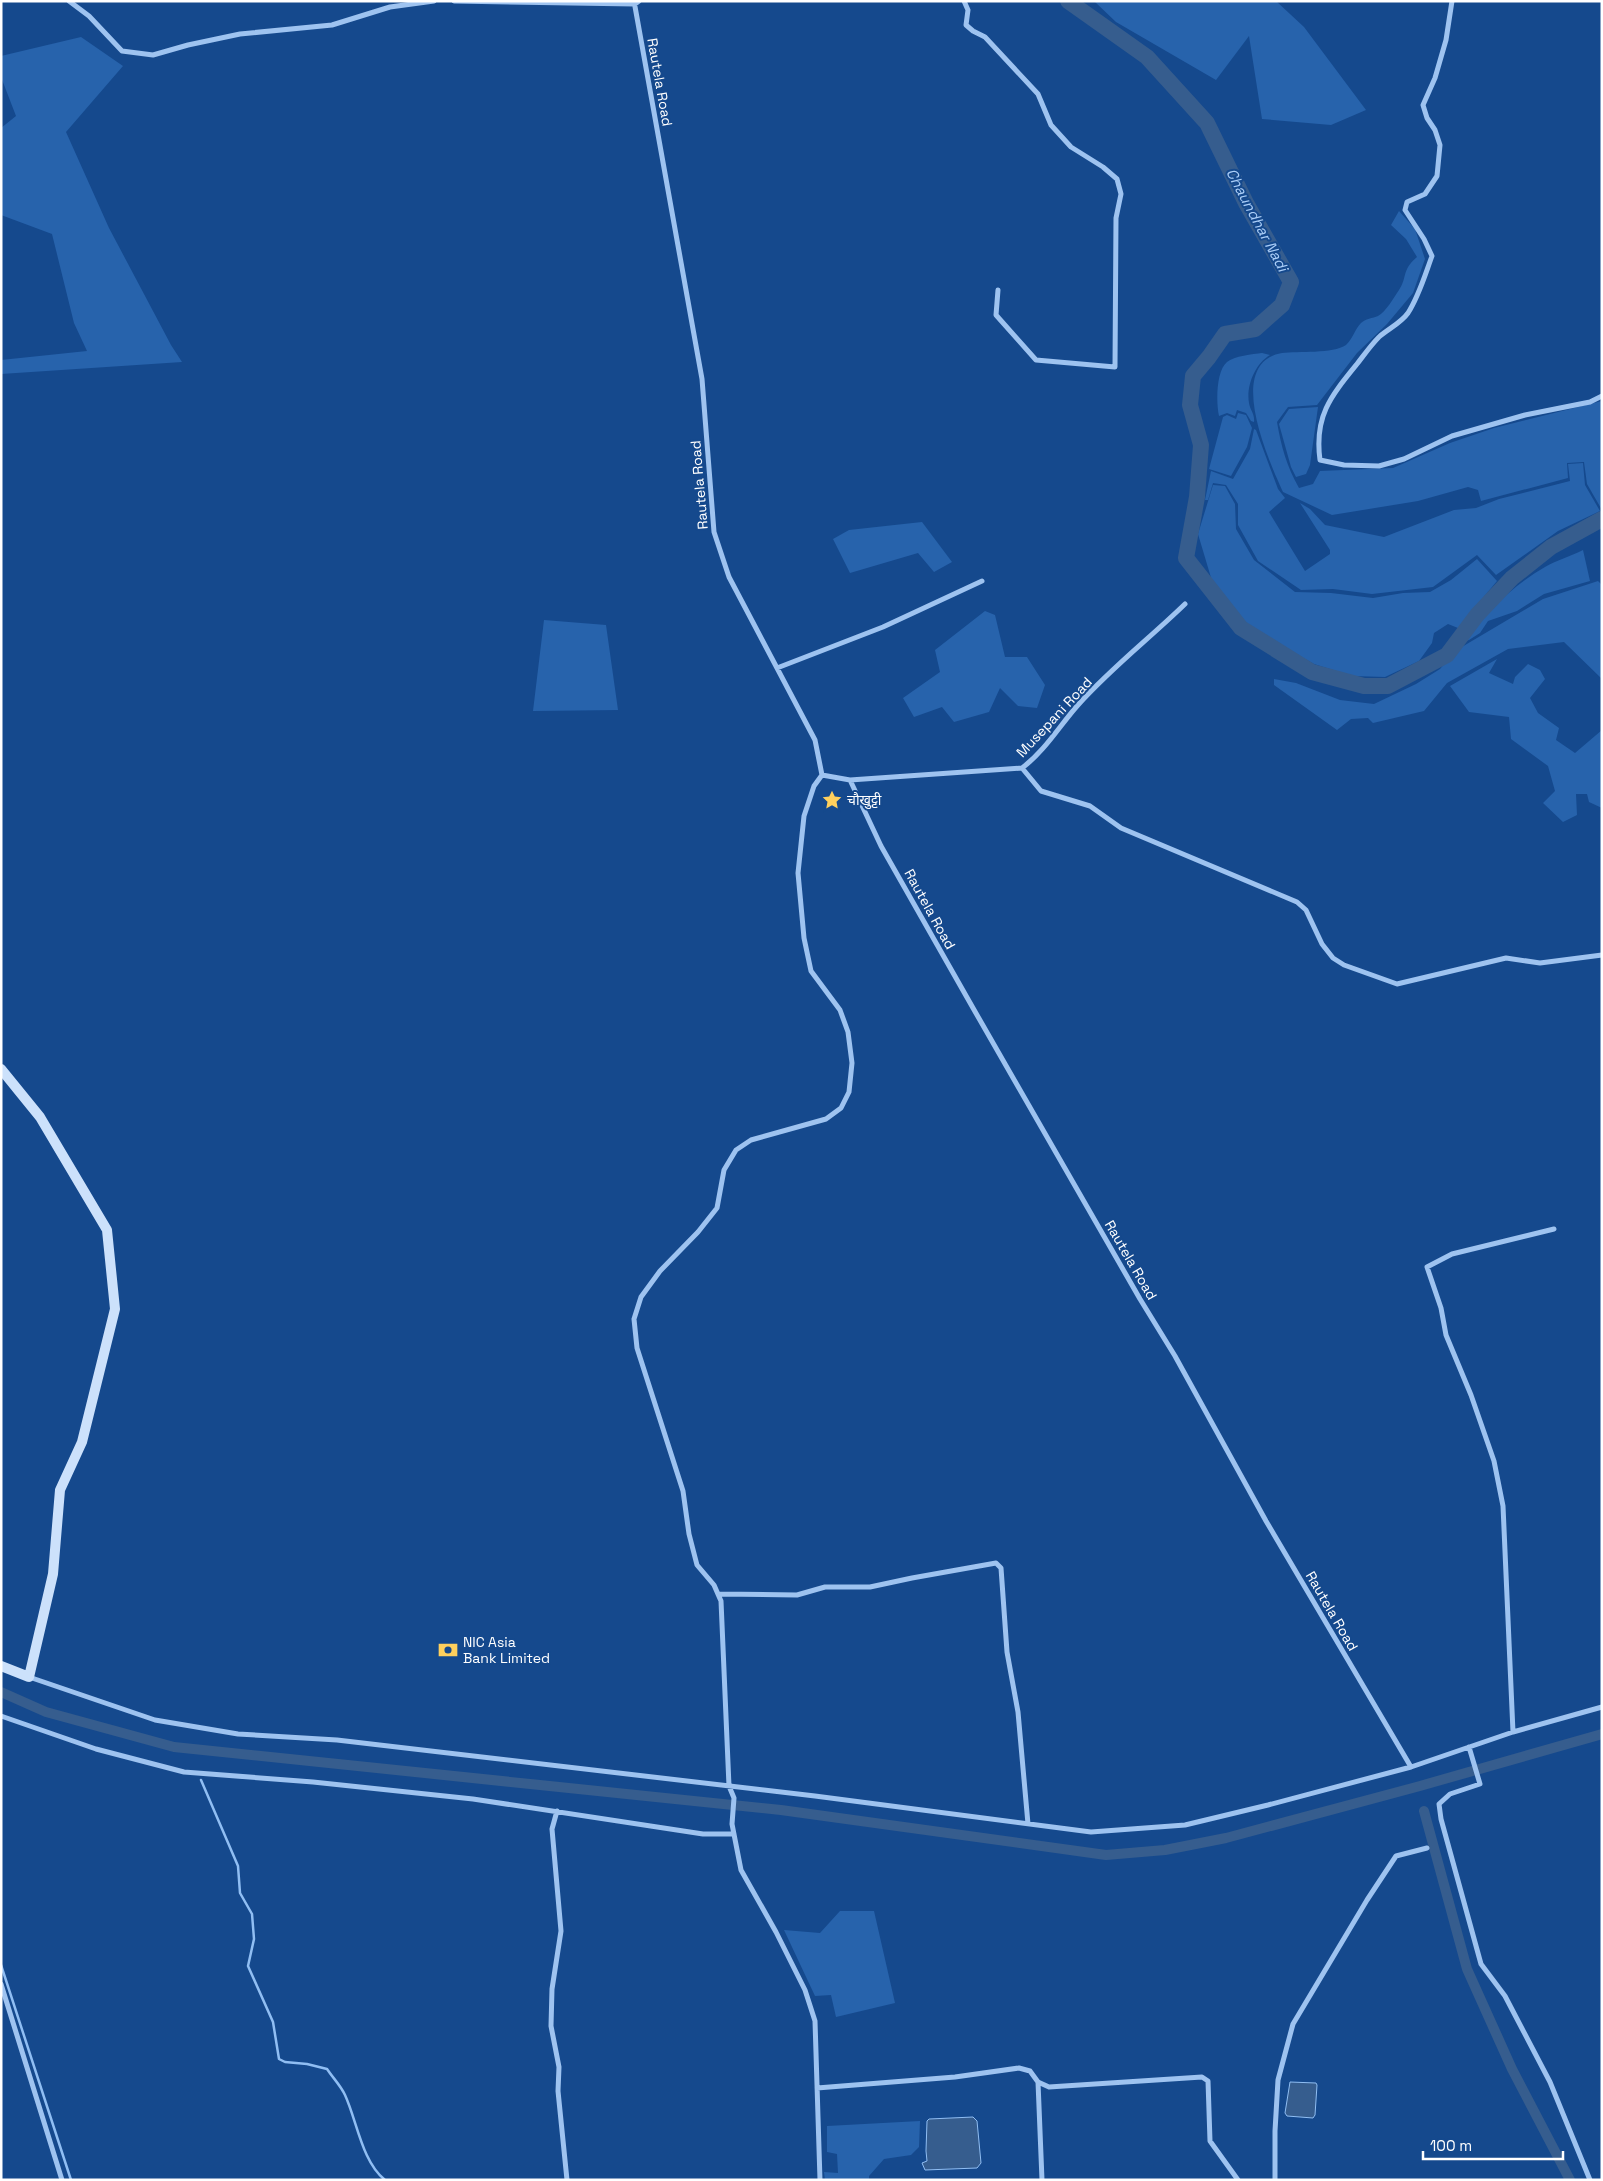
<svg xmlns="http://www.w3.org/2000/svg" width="1603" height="2181" font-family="'Space Grotesk','Noto Sans Devanagari',sans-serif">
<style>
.green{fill:#2763ac}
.water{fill:#365d8e;stroke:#90bef3}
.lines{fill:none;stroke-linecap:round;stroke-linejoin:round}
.stream{stroke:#90bef3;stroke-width:2.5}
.canal{stroke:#365d8e;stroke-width:10}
.river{stroke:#365d8e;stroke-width:16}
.street{stroke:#9ec3f0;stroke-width:5}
.secondary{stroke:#cce1fb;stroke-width:10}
.labels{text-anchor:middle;stroke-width:4;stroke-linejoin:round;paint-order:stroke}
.street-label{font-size:14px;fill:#fff;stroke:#15498d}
.poi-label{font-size:14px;fill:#fff;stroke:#15498d;text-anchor:start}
.water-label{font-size:15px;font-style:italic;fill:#aacdf7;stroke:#15498d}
</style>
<rect width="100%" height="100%" fill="#15498d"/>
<path class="green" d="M1094,1h182l28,26 62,83 -35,15 -69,-6 -13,-83 -33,44 -100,-58z
M81,37l42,29 -57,66 43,96 62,117 11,17 -181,12v-14l86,-9 -13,-28 -22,-89 -51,-19v-87l15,-12 -15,-39v-21z
M1399,211l16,18 10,30 -12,34 -26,31 -30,29 -40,52 -29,2 -11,15c4,24 10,45 22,66l14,-4 7,-13 73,-3 57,-25 44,-15 108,-27v109l-15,-26 -3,-22 -17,1 1,15 -87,23 -3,-11 -10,-3 -50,14 -86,14 -49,-23c-14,-31 -59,-129 -1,-139 16,-2 51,1 64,-8 6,-5 9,-16 15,-22 4,-4 12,-5 17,-7 8,-4 16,-19 21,-26 9,-14 2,-19 18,-33l-11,-18 -15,-14z
M1262,353l8,2c-15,9 -24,31 -21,48 1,7 6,11 5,19l-3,-1 -5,-8 -9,-3 -2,6 -8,-3 -8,3c-3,-13 -3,-45 8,-54 7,-6 26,-8 35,-9z
M1318,407l-8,58 -4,9 -10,3 -5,-10 -12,-43 10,-15z
M1238,413l8,2 6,13 -5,19 -16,29 -22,-7 14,-52 4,-2 9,4z
M1254,429l2,1 22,59 7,9 -16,14 36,59 25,-17v-4l-30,-47 10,6 15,16 59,12 70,-27 22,-2 23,-9 71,-18 -2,-17 15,-1 2,22 15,26 -42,20 -62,44 -19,-20 -44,32 -61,7 -39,-5 -32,1 -43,-29 -20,-36v-21l-12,-19 -13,-2 -5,17h-3l6,-29 22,8 17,-30z
M1213,485l12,1 10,18 1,25 18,31 41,32 36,1 42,5 30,-5 27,-1 21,-12 26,-21 20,22 -39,47 -10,-4 -14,9 -2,10 -13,18 -34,16 -33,-1 -38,-12 -36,-20 -36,-24 -30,-39 -14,-47z
M922,522l30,40 -18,10 -16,-19 -68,20 -17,-34 16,-9z
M1583,550l7,31 -46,13 -27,17 -29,10 -8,12 -11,7 -7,2c24,-29 50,-56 83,-75 12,-7 26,-11 38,-17z
M1598,581l4,4v94l-38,-37 -56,7 -61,34 -23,28 -51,12 -5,-5 -17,1 -14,11 -63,-45v-6l22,4 44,17 34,4 42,-20 24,-15 15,-18 88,-52z
M985,611l10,4 10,42h22l18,28 -8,23 -19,-2 -18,-18 -11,24 -35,10 -12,-15 -28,10 -11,-19 37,-26 -5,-22z
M544,620l62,5 12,85 -85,1z
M1497,659l-8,14 24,11 2,-7 13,-13 12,6 5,9 -15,19 8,15 21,15 -3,12 19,13 27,-23v78l-13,-6 -2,-8h-11l1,21 -14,7 -20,-19 12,-12 -7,-25 -37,-27 -2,-22 -40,-5 -19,-26z
M840,1911h34l21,92 -59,14 -5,-22 -16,1 -31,-66 36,3z
M920,2121l-1,26 -8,8 -27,4 -15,17v4h-44l-1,-8 14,1 -1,-19 -10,-2v-26z"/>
<path class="water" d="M1290,2082l26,1 1,2 -2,30 -2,3 -26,-2 -2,-3z
M973,2117l4,4 4,42 -4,5 -52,2 -3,-7 5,-2 -1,-10 1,-30 2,-2z"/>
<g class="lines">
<path class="stream" d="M201,1780l37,86 2,27 12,21 2,25 -6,27 25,56 6,37 6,3 22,2 20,5c6,9 14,17 18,26 12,26 17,67 40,85
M1,1965l70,215"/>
<path class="canal" d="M1,1692l45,20 128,35 607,63 325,45 59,-5 61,-12 194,-52 182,-52
M1424,1811l43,158 45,100 58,111"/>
<path class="river" d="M1068,1l79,56 60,66 39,80 45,79 -9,23 -27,24 -30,5 -16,23 -16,19 -3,29 11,40 -4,52 -11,61 55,70 71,44 52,14h24l59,-31 30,-40 35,-37 39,-31 51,-28"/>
<path class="street" d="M69,1l20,15 33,35 31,4 35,-10 52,-11 92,-9 58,-18 44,-6
M454,1l181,3 4,-3
M634,1l68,378 12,153 15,45 86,163 7,35
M964,1l4,9 -2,15 7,6 12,6 53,57 13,31 20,22 32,20 14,12 4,15 -5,24 -1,149 -79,-7 -40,-45 2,-25
M1452,1l-6,39 -11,38 -12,27 4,13 8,12 5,15 -3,31 -12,18 -18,8 -2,8 19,29 8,17c-7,19 -13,40 -24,57 -7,10 -20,16 -29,24 -8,8 -15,18 -22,27 -26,32 -43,52 -37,96l24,5 35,1 25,-7 48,-23 73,-21 65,-13 12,-6
M777,668l106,-41 99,-46
M1022,768l19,23 49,15 31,22 176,74 9,8 16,34 11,14 11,7 53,19 109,-26 34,5 62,-8
M822,775l28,5 172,-12c23,-17 38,-43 56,-63 33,-37 72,-67 107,-101
M850,780l31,66 92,162 167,291 35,57 91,165 145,246
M718,1594l79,1 28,-8h45l42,-9 84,-15 5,5 6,84 11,60 10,112
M29,1677l126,43 83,14 99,6 478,56 276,36 94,-7 83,-20 143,-38 102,-35 89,-25
M1,1716l95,33 88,23 129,10 160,17 230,35h31
M1513,1732l-10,-226 -9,-45 -23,-66 -25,-60 -5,-27 -14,-41 25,-13 102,-25
M1469,1747l11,37 -30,10 -11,10 2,15 40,145 24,32 45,86 40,98
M557,1811l-5,18 9,102 -9,58 -1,37 8,41 -1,24 9,89
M1,1984l61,196
M1038,2082l4,98
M817,2088l138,-11 64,-9 11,3 8,11 11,5 153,-10 6,4 2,60 28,39
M820,2180l-5,-159 -10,-31 -29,-58 -35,-62 -9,-46 2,-26 -5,-12 -8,-185 -7,-16 -17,-20 -8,-31 -6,-43 -46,-143 -3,-29 7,-22 19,-26 38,-39 19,-24 7,-38 12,-20 15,-10 75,-21 15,-11 8,-16 3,-29 -4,-31 -8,-22 -29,-39 -7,-33 -6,-65 6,-57 10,-30 8,-11
M1275,2180v-49l3,-51 15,-56 74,-124 29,-44 31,-8"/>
<path class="secondary" d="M1,1069l39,48 67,113 8,79 -33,133 -22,48 -7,84 -24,103 -28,-11"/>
</g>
<defs>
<symbol id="sight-bare" viewBox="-9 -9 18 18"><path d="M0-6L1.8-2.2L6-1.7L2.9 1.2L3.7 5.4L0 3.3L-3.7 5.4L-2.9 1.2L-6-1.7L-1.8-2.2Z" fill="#ffd05d" stroke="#15498d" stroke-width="2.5" paint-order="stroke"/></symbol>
<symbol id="bank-bare" viewBox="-9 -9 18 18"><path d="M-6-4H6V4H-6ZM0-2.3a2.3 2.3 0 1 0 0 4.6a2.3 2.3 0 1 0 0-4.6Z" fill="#ffd05d" stroke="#15498d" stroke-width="2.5" paint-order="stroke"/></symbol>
</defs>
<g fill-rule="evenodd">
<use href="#sight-bare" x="818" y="786" width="28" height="28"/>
<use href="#bank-bare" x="434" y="1636" width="28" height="28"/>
</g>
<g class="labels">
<g class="street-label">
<text transform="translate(660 82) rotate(80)" y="5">Rautela Road</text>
<text transform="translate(699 485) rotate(-95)" y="5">Rautela Road</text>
<text transform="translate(1054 717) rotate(-47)" y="5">Musepani Road</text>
<text transform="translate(930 909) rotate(61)" y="5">Rautela Road</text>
<text transform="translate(1131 1260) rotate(60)" y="5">Rautela Road</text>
<text transform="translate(1332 1611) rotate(60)" y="5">Rautela Road</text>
</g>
<g class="poi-label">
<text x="847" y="805">चौखुट्टी</text>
<text x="463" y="1647">NIC Asia<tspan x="463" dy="16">Bank Limited</tspan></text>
</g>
<g class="water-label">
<text transform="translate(1257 220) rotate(62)" y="5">Chaundhar Nadi</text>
</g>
</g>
<rect width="1603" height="2181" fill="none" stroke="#ffffff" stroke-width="5"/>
<path d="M1423 2151v8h140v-8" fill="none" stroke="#ffffff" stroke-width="2.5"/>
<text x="1430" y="2151" font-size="15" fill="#ffffff" stroke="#15498d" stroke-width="4" paint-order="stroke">100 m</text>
</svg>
